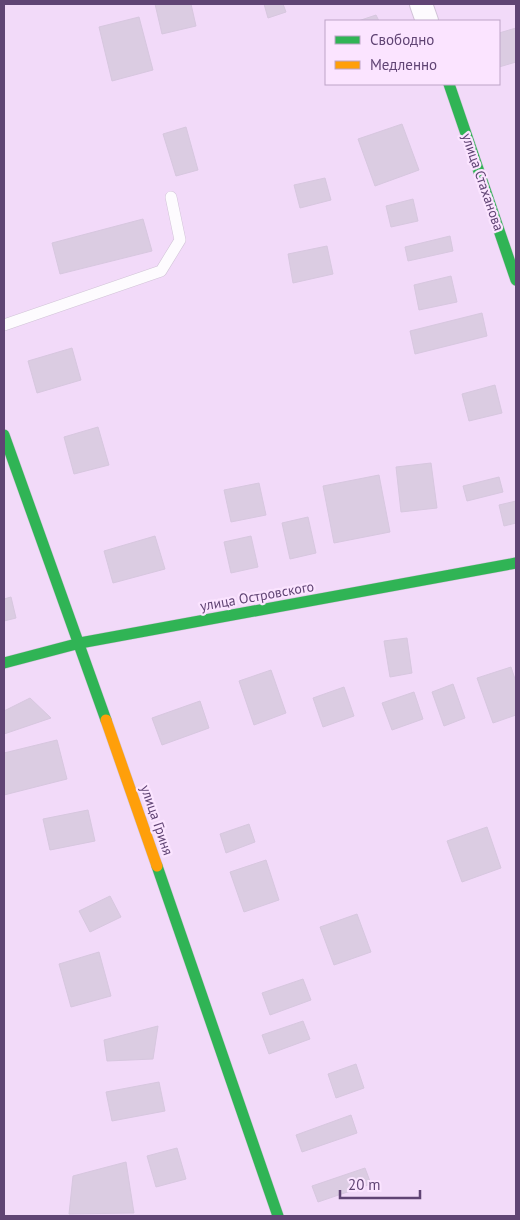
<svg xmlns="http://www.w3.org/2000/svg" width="520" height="1220" font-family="'PT Sans',sans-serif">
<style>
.residential{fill:#f2daf9;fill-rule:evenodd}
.building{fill:#dbcce2;stroke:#d7c7df}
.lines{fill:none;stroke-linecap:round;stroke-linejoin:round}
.lane-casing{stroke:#d1c3d7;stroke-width:12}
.street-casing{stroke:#d1c3d7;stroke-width:24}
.fast-casing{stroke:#d0c1d7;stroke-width:12}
.slow-casing{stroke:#d0c1d7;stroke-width:12}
.lane{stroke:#fdfbfe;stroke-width:11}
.street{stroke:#fdfbfe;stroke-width:22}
.fast{stroke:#30b455;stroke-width:11}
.slow{stroke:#ff9f0a;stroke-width:11}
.labels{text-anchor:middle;stroke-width:4.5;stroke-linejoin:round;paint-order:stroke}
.street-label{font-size:14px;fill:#604474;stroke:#fbe4ff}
</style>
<rect width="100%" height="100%" fill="#f3e5f6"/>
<path class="residential" d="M4,4h512v1212h-512zM326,21h173v63h-173z"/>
<path class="building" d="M155,4h36l5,22 -34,8z
M264,4h19l3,8 -18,6z
M376,15l3,6h-21z
M139,17l14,53 -41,11 -13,-54z
M516,28v34l-17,5v-34z
M402,124l17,46 -44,16 -17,-47z
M186,127l12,43 -22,6 -13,-42z
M325,178l6,22 -31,8 -6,-23z
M413,199l5,22 -27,6 -5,-21z
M143,219l9,32 -92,23 -8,-31z
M450,236l3,15 -45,10 -3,-14z
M327,246l6,28 -40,9 -5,-29z
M451,276l6,26 -38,8 -5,-25z
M482,313l5,23 -72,18 -5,-23z
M72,348l9,32 -44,13 -9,-32z
M495,385l7,28 -33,8 -7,-27z
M98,427l11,38 -35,9 -10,-37z
M431,463l6,45 -36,4 -5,-45z
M379,475l11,57 -56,11 -11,-57z
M499,477l4,15 -36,9 -4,-15z
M259,483l7,32 -35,7 -7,-32z
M516,501v22l-12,3 -5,-21z
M308,517l8,36 -26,6 -8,-36z
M155,536l10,33 -52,14 -9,-32z
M251,536l7,31 -27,6 -7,-31z
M11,597l5,21 -12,3v-22z
M407,638l5,35 -22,4 -6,-36z
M511,667l5,15v33l-23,8 -16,-45z
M271,670l15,43 -32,12 -15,-44z
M453,684l12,34 -21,8 -12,-34z
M344,687l10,29 -31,11 -10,-29z
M414,692l9,27 -31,11 -10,-27z
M30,698l21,20 -47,16v-23z
M200,701l9,27 -47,17 -10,-27z
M57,740l10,39 -63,16v-42z
M88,810l7,31 -45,9 -7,-31z
M249,824l6,18 -29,11 -6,-19z
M487,827l14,41 -39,14 -15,-41z
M266,860l13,40 -35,12 -14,-40z
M110,896l11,21 -31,15 -11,-21z
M357,914l14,38 -37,13 -14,-38z
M99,952l12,44 -40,11 -12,-43z
M303,979l8,21 -41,15 -8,-22z
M303,1021l7,18 -41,15 -7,-19z
M158,1026l-5,33 -46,2 -3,-21z
M356,1064l8,24 -28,10 -8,-24z
M159,1082l6,29 -53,10 -6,-29z
M351,1115l6,18 -55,19 -6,-17z
M177,1148l9,31 -30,8 -9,-31z
M126,1162l8,51 -65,1 4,-38z
M365,1168l6,16 -53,18 -6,-16z"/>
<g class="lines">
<defs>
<path id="lane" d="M4,325l157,-54 19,-31 -9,-43"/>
<path id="street" d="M421,4l6,17"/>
<path id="fast" d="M449,84l67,196
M4,435l102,285
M4,663l76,-20 436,-80
M157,866l121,350"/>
<path id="slow" d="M106,720l51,146"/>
</defs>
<use href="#lane" class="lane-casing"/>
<use href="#street" class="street-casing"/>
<use href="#fast" class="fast-casing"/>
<use href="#slow" class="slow-casing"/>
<use href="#lane" class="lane"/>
<use href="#street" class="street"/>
<use href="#fast" class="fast"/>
<use href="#slow" class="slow"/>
</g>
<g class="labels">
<g class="street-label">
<text transform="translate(483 182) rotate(71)" y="5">улица Стаханова</text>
<text transform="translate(257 596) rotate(-10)" y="5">улица Островского</text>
<text transform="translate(157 820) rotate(71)" y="5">улица Гриня</text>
</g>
</g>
<rect width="520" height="1220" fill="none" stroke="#604474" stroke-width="10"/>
<rect x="325" y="20" width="175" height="65" fill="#fbe4ff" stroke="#bda4c7"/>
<rect x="335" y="36" width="25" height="8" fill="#30b455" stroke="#bda4c7"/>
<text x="370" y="45" font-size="15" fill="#604474">Свободно</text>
<rect x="335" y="61" width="25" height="8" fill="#ff9f0a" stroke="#bda4c7"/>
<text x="370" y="70" font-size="15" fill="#604474">Медленно</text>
<path d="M340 1190v8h80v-8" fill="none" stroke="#604474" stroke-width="2.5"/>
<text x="348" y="1190" font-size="15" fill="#604474" stroke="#fbe4ff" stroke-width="4" paint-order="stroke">20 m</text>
</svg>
